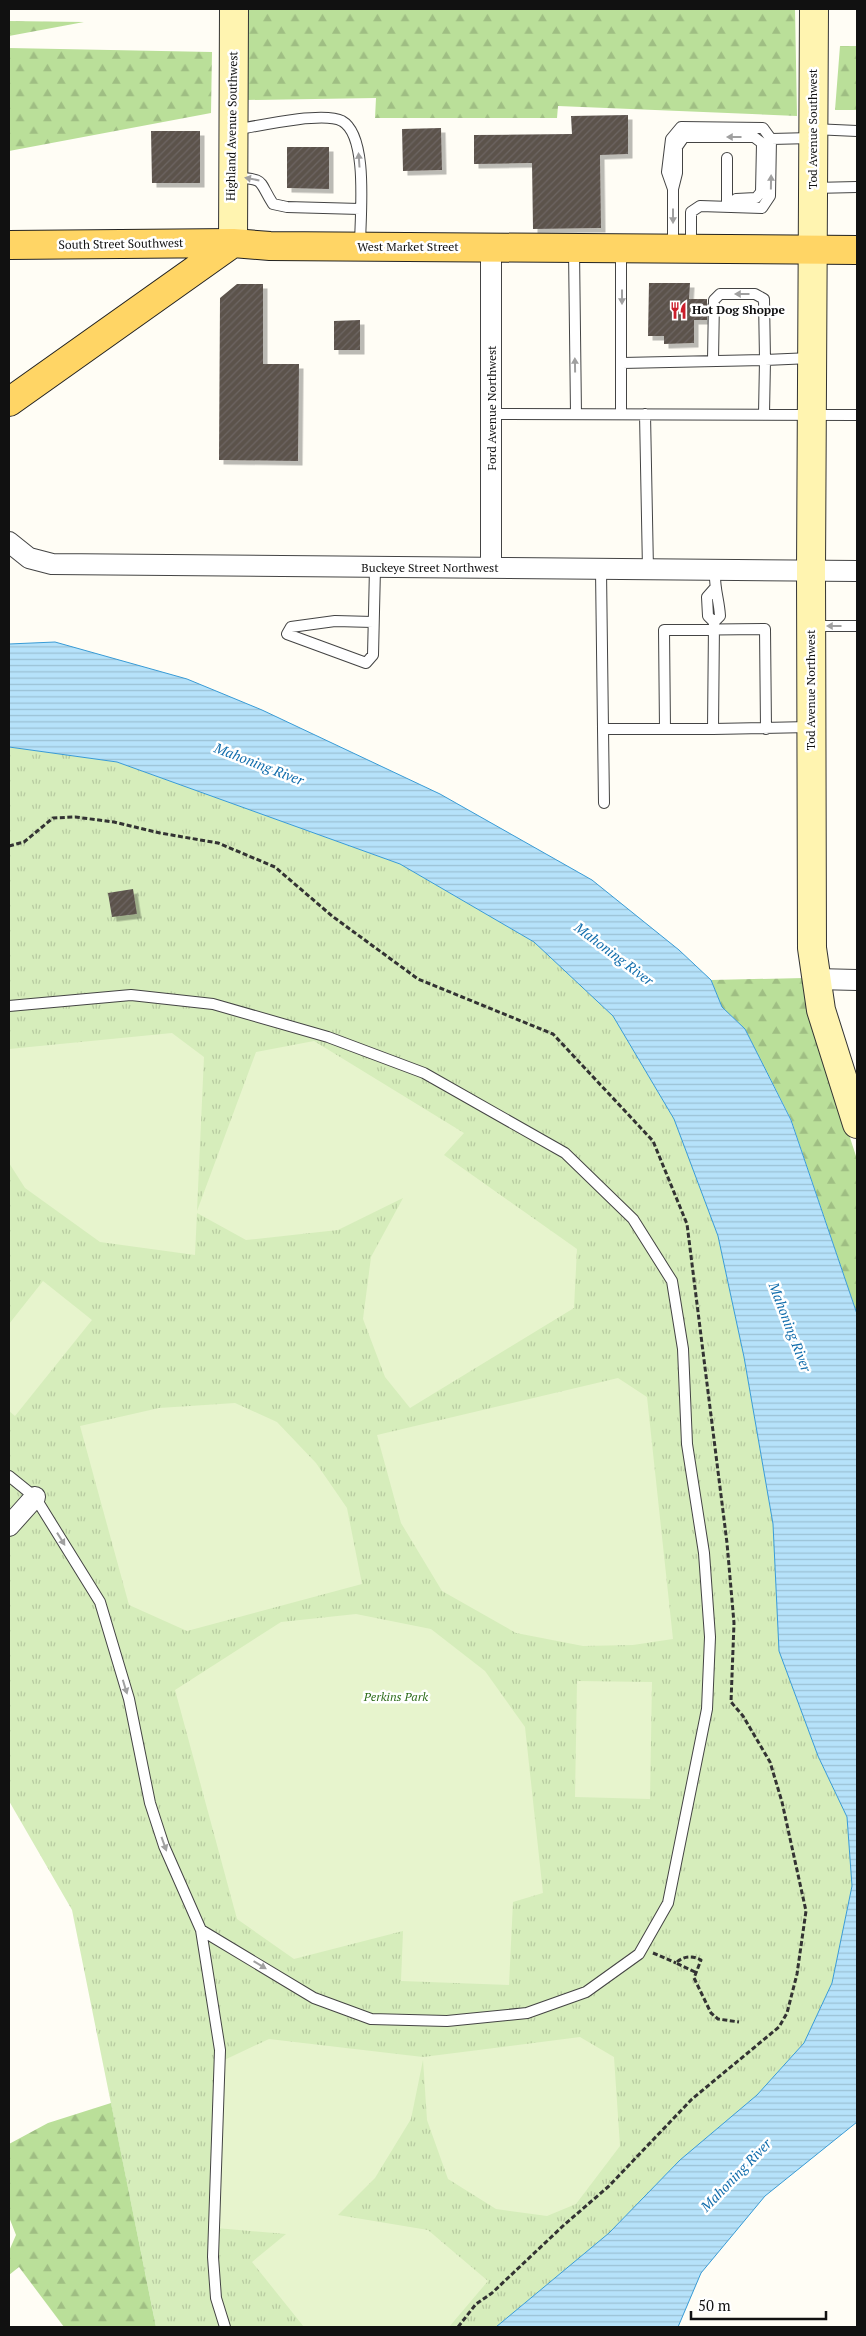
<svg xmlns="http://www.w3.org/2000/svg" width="866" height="2336" font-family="'PT Serif',serif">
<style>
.grass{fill:url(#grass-tufts)}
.forest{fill:url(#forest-firs)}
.pitch{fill:#e7f4cd}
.water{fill:url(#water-rules);stroke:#399bd5}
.building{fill:url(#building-hatch);filter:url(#shadow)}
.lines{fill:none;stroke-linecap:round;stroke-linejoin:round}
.lane-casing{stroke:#444;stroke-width:12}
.street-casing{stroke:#444;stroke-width:22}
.secondary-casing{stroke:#333;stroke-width:30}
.primary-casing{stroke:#222;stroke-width:30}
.path{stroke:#333;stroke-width:3;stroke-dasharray:5 2.5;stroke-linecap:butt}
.lane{stroke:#fff;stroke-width:10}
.street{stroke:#fff;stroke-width:20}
.secondary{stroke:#fff4b0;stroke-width:28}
.primary{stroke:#ffd565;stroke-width:28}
.oneway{fill:#a0a0a0}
.labels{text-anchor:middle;stroke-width:5;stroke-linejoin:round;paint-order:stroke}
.street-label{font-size:12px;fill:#111;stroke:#fff}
.poi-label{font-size:12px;font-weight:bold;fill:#111;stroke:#fff;text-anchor:start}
.park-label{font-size:12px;font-style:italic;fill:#2f6e1c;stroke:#fff}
.water-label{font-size:14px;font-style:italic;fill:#116dac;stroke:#fff}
</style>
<defs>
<pattern id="grass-tufts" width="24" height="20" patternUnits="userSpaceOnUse" patternTransform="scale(1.25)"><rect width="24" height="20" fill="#d6edbb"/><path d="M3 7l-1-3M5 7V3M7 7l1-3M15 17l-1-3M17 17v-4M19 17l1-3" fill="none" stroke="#b7caa0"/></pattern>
<pattern id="forest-firs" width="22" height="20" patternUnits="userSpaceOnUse" patternTransform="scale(1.25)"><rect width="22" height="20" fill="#badf99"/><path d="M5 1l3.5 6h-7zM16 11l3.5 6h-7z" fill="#9fbe83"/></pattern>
<pattern id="water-rules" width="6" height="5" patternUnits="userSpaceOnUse" patternTransform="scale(1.25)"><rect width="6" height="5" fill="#b6e2fa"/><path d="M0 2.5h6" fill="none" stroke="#9bc1d5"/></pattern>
<pattern id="building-hatch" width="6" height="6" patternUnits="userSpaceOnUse" patternTransform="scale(1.25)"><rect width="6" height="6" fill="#5b524c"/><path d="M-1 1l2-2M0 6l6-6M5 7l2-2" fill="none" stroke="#6e6662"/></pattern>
<filter id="shadow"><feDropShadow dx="4.5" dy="4.5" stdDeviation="0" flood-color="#0004"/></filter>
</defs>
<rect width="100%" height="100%" fill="#fffdf5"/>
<path class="grass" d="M9,747l108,15 283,102 134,78 79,74 61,103 44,117 26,121 29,167 6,127 39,105 29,61 5,69 -20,97 -28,60 -47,52 -77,65 -71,73 -113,94h-340l-84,-417 -63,-109z"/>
<path class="forest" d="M246,9h549l2,107 -239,-10 -1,12h-182l1,-20 -130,2z
M9,21l75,1 -75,14z
M840,46h17v64h-22z
M9,48l203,4 -1,61 -202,38z
M804,978l2,26 51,155v155l-66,-195 -46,-90 -23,-22 -11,-27z
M111,2103l45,224h-92l-45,-60 -10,8v-24l7,-16 -7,-18v-73l39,-21z"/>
<path class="pitch" d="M172,1033l32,24 -7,154 59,-159 58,-11 150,92 -20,22 133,94 -3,59 -164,100 -25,-31 -22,-58 8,-62 32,-59 -65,32 -92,10 -49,-27 -2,42 -95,-13 -75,-54 -16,-25v-114z
M43,1281l49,39 -77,96 -6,-5v-87z
M618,1378l29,19 26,242 -40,6 -50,1 -67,-13 -74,-42 -41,-68 -24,-88z
M235,1403l42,19 39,41 31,45 15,76 -175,47 -58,-26 -49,-179 79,-18z
M356,1614l75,15 54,42 40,56 18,166 -30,9 -4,83 -108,-4 2,-50 -109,28 -57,-40 -62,-229 106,-68z
M577,1681l75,1 -2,117 -75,-2z
M580,2037l34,20 6,89 -44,58 -29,12 -51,-7 -48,-30 -21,-59 -4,-60 -12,59 -36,59 -37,37 90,15 60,51 -39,46h-145l-52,-65 34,-28 -70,-6 4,-166 49,-23 154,18z"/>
<path class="water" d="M55,642l132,37 75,31 178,84 152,86 87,70 32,30 11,27 23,22 46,91 66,194v808l-92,74 -64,77 -23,54h-182l113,-94 71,-73 77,-65 47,-52 28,-60 20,-97 -5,-69 -29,-61 -39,-105 -6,-127 -29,-167 -26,-121 -44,-117 -61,-103 -79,-74 -134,-78 -283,-102 -108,-15v-103z"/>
<path class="building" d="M628,115v39l-28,1 1,73 -68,1 -1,-66 -58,1v-29l98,-1 -1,-18z
M441,128l1,42 -39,1 -1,-42z
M151,131h49v52h-48z
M287,147h42v42l-42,-1z
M649,283h41l-1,16h18v21h-13v23l-30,1v-8h-16z
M237,284h26v80h36l-1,97 -79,-1 1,-162z
M360,320v30h-26v-29z
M133,889l4,25 -25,3 -4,-24z"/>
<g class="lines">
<defs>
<path id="lane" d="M813,129l44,2
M235,130c22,-4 88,-19 107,-9 27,15 18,96 18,125
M771,139l41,-1
M234,177c33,3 23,2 39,27l14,3 73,2
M813,188l44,-1
M673,189l4,-16v-26l7,-10h70l8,6 -1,49 -5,6 -20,1 -9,8
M727,207v-49
M673,248v-59l-6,-17 4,-33 10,-12 82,1 8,11 -1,57 -8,12 -62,-2 -9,6v35
M574,250l2,164
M622,363l143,-3 -1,-61 -9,-5h-35l-6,6 -1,60
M493,414l364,1
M621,414v-164
M645,414l3,156
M764,414l1,-54 46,-2
M601,570l2,159
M714,589l-7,8 1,19 6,6 6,-6c-1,-17 -6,-28 -5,-45
M373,622l-38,-1 -44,6 -4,7 79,29 7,-8 2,-87
M813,626h44
M665,729l-1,-99 101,-1 1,100
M713,729l97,-2
M604,803l-1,-74h110l1,-106
M9,1006l122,-11 82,9 115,33 96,36 141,80 68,66 39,62 11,68 4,95 17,109 6,84 -3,72 -39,194 -29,51 -53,38 -59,21 -80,8 -76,-2 -57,-21 -113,-68 -37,-84 -14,-43 -21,-104 -29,-97 -65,-105 -26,-21
M201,1930l19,120 -7,207 3,41 9,29"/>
<path id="street" d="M491,247v321
M9,542l20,16 23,6 805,7
M816,979l41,1
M9,1526l26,-29"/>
<path id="secondary" d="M814,9l-3,562 1,377 9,62 36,114
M233,243l1,-234"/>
<path id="primary" d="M9,245l224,-2 37,3 587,4
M9,402l224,-159"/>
</defs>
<use href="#lane" class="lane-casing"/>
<use href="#street" class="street-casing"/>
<use href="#secondary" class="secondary-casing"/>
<use href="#primary" class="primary-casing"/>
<path class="path" d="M9,846l15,-4 29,-24 22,-1 39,5 46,11 58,10 57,24 57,49 86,63 135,55 100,107 34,83 40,319 7,80 -3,79 12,14 27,46 12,40 24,109 -9,63 -10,39 -8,14 -87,72 -83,87 -45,39 -72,68 -16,11 -18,23
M653,1953l23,10
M695,1972l-19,-9c7,-7 16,-8 25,-3l-7,18 17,35 7,6 21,3"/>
<use href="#lane" class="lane"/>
<use href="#street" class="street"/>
<use href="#secondary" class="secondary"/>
<use href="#primary" class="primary"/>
</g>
<defs><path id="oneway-solid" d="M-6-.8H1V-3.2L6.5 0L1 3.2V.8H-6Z" transform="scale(1.25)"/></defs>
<g class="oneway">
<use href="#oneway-solid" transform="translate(734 137) rotate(180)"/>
<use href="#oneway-solid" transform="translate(359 160) rotate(-94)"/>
<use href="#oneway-solid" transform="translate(252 179) rotate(-169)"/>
<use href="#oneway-solid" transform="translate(771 182) rotate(-89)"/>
<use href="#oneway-solid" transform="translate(673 216) rotate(90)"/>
<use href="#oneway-solid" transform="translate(742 294) rotate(180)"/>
<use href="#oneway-solid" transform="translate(622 297) rotate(90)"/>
<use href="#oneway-solid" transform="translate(575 365) rotate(-91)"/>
<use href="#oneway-solid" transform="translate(834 626) rotate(180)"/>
<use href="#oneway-solid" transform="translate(61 1539) rotate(58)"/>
<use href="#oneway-solid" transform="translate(125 1687) rotate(73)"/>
<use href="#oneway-solid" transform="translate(164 1844) rotate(70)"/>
<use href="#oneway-solid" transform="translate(260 1965) rotate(31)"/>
</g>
<defs>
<symbol id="restaurant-bare" viewBox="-9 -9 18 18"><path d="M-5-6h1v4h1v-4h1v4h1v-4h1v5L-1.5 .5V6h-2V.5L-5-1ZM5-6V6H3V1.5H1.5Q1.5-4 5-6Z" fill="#cb1f2c" stroke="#fff" stroke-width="2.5" paint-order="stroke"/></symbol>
</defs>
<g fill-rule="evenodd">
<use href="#restaurant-bare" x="666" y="298" width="25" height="25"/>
</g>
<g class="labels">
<g class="street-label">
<text transform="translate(232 126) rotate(-89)" y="4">Highland Avenue Southwest</text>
<text transform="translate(813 129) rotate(-90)" y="4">Tod Avenue Southwest</text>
<text transform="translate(121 244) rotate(-1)" y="4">South Street Southwest</text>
<text x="408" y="251">West Market Street</text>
<text transform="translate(492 408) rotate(-90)" y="4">Ford Avenue Northwest</text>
<text x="430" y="572">Buckeye Street Northwest</text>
<text transform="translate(811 690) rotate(-90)" y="4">Tod Avenue Northwest</text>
</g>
<g class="poi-label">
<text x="692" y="314">Hot Dog Shoppe</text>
</g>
<g class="park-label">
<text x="396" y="1701">Perkins Park</text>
</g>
<g class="water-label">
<text transform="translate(259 764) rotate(21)" y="5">Mahoning River</text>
<text transform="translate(614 954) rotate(37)" y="5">Mahoning River</text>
<text transform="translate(790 1327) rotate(69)" y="5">Mahoning River</text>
<text transform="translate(736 2175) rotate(-46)" y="5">Mahoning River</text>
</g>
</g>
<rect width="866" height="2336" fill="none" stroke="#111111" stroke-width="20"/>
<path d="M691 2311v8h135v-8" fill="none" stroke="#111111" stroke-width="2.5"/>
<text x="698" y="2311" font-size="15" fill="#111111" stroke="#ffffff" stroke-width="4" paint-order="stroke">50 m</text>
</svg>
